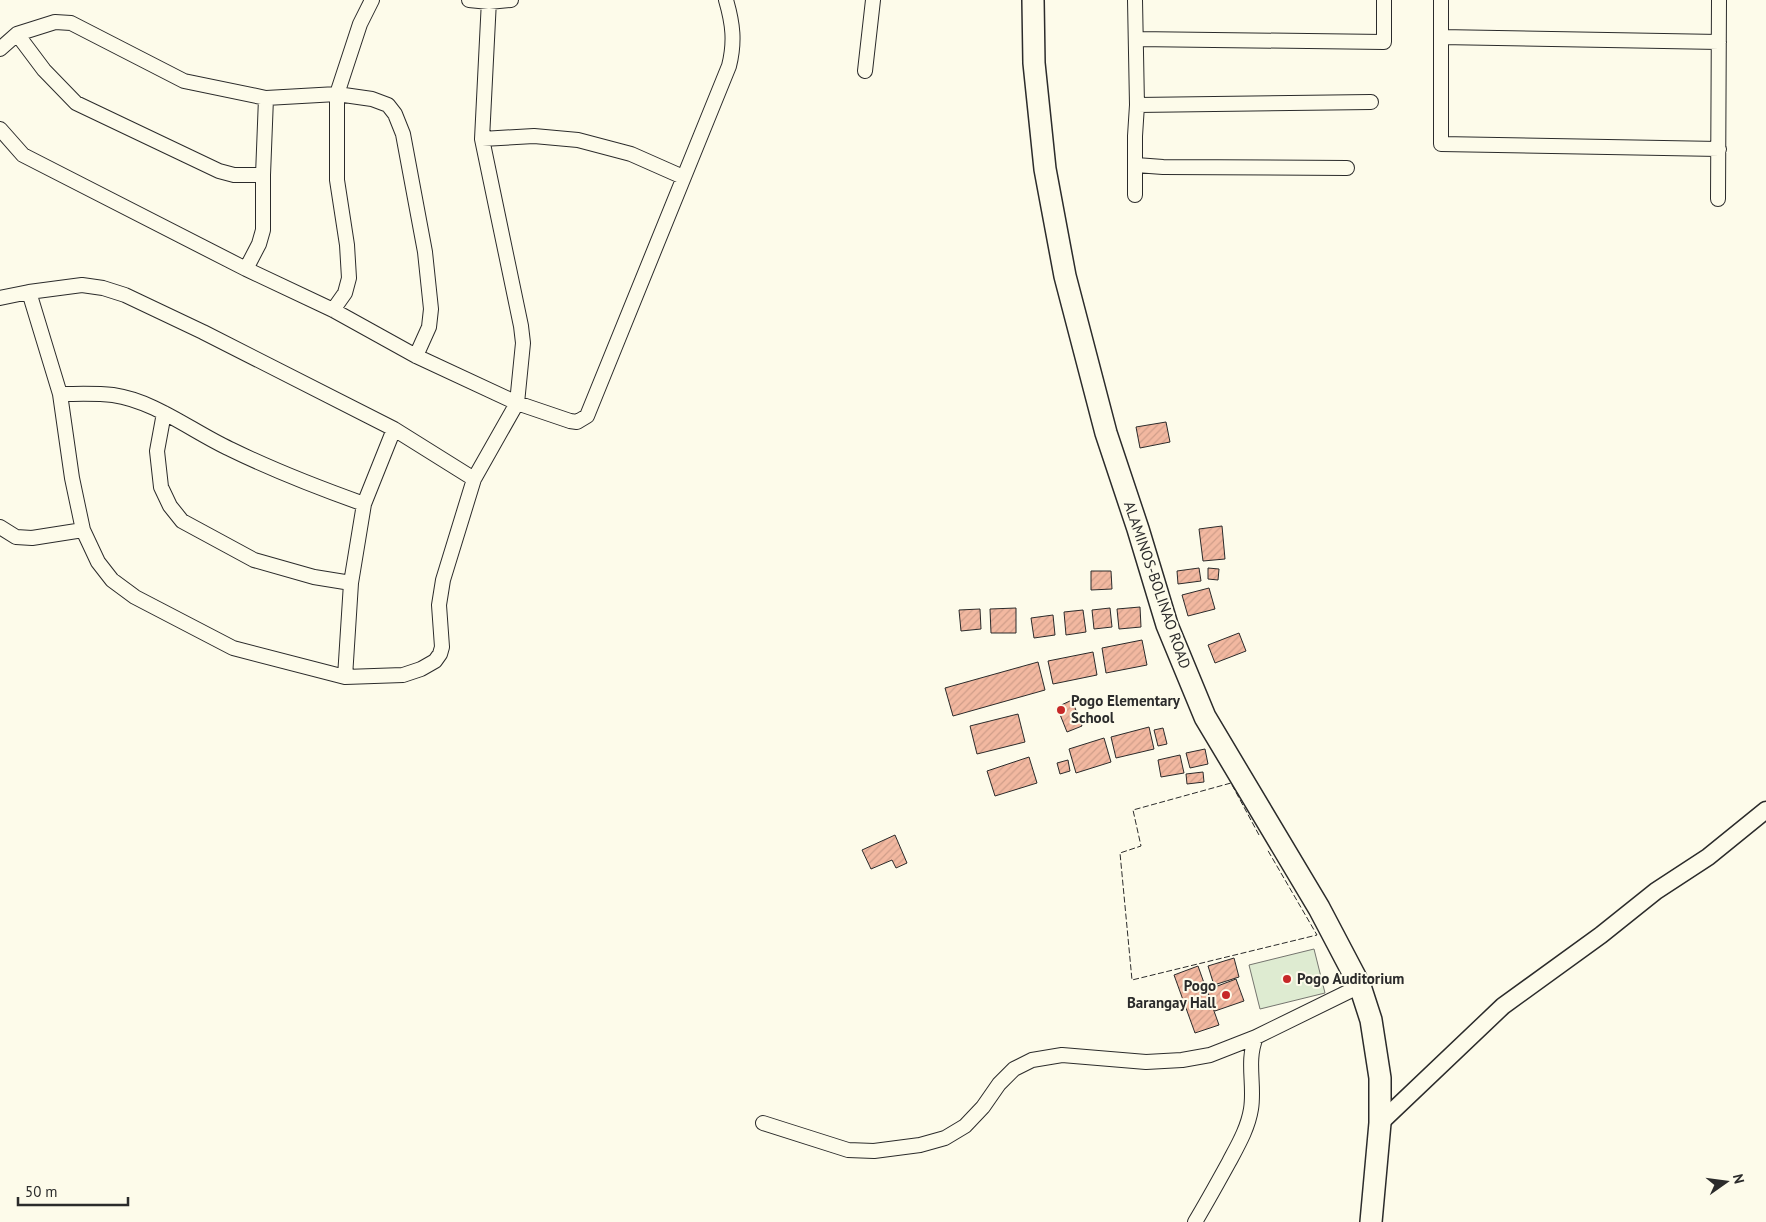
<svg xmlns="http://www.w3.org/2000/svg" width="1766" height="1222" font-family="'PT Sans',sans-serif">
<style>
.park{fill:#deebd1;stroke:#74746e}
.building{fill:url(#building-hatch);stroke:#2b2b2b}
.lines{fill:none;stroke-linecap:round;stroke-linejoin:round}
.minor-casing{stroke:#2b2b2b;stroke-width:16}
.tertiary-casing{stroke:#2b2b2b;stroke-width:19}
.primary-casing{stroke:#2b2b2b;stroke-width:24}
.minor{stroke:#fdfbea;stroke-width:14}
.tertiary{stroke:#fdfbea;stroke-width:16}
.primary{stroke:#fdfbea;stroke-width:21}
.fence{stroke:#2b2b2b;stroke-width:1;stroke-dasharray:6 2.5;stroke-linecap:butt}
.poi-dot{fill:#c62828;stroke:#fdfbea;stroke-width:2}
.labels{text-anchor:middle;stroke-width:4;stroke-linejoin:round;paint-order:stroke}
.street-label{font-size:15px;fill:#2b2b2b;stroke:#fdfbea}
.poi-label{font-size:15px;font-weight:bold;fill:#2b2b2b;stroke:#fdfbea;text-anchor:start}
</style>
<defs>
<pattern id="building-hatch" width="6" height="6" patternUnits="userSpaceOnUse" patternTransform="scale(1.25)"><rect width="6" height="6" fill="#f2b8a0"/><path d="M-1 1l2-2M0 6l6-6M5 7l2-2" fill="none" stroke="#d09e8a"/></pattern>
</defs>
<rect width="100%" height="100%" fill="#fdfbea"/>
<path class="park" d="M1314,949l11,44 -65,16 -11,-44z"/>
<path class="building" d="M1166,422l4,20 -30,6 -4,-21z
M1222,526l3,33 -22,2 -4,-32z
M1199,568l2,13 -23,3 -1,-13z
M1208,568l11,1 -1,11 -10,-1z
M1091,571h20l1,18 -21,1z
M1209,588l6,21 -27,7 -6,-21z
M1140,607l1,20 -22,2 -2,-20z
M1016,608v25h-25l-1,-24z
M1110,608l2,19 -18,2 -2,-19z
M980,609l1,20 -20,2 -2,-21z
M1083,610l3,22 -20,3 -2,-23z
M1053,615l2,20 -21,3 -3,-20z
M1239,633l7,18 -31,12 -7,-18z
M1142,640l5,25 -41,8 -4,-25z
M1093,652l4,23 -44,9 -5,-23z
M1038,662l7,28 -92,26 -8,-28z
M1072,700l10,26 -15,6 -10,-25z
M1018,714l7,28 -48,12 -7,-28z
M1149,727l5,22 -38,9 -5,-21z
M1163,728l4,16 -9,2 -4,-16z
M1104,738l7,24 -35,11 -7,-24z
M1205,749l3,15 -18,4 -4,-15z
M1180,755l4,18 -23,4 -3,-17z
M1029,757l8,26 -42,13 -8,-25z
M1068,760l2,11 -10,3 -3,-11z
M1203,772l1,10 -17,2 -1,-10z
M895,835l12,28 -11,5 -4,-8 -21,9 -9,-19z
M1234,958l5,19 -25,8 -6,-19z
M1198,966l21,59 -24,8 -21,-58z
M1236,979l8,22 -29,10 -8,-21z"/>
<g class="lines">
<defs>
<path id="minor" d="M469,0l20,2 22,-2
M1441,0v144l278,5
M17,34l27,36 32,33 143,68 15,4h29
M1441,37l278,5
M1136,39l248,3v-42
M0,49l17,-15 38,-12 16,1 113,58 82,17 71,-4 23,-70 12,-24
M865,71l8,-71
M1137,105l234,-3
M0,129l23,26 223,114 87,41 83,46 101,47 53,18 7,1 10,-6 142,-350c6,-24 4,-42 -3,-66
M482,139l52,-3 44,4 53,14 52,23
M1136,165l27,2 184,1
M1135,195v-59l2,-31 -2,-105
M1718,199l1,-199
M246,269l13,-25 4,-14v-55l3,-77
M29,292l31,102 12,84 11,52 15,32 14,18 23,17 98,51 112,29 58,-2 18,-6 14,-8 5,-7 2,-7 -3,-42 4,-25 31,-101 43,-76 6,-60 -2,-17 -39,-187 7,-139
M0,298l29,-6 53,-7 21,3 22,7 78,37 191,97 80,50
M333,310l12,-17 4,-15 -2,-33 -10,-65v-86l35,5 16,6 7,9 8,20 22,118 6,57 -2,18 -13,29
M60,394c17,0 36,-1 53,1 42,6 80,37 117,54 43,21 89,39 134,55
M164,413l-7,38 4,36 9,19 12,15 72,39 60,17 37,6
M0,527l16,10 16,1 51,-8
M345,677l6,-94 13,-79 30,-75
M763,1123l85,27 26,1 46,-6 25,-7 20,-12 18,-19 16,-23 15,-15 18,-9 30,-5 84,7 36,-2 28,-5 46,-18
M1195,1222c12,-20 23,-40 34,-60 9,-17 19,-34 22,-53 4,-24 -5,-48 5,-72l104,-51"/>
<path id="tertiary" d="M1380,1123l123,-117 98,-71 55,-44 52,-34 58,-47"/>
<path id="primary" d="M1033,0l1,63 11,106 20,107 41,157 32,96 29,96 38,92 114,191 41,78 11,34 9,58v45l-9,99"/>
</defs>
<use href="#minor" class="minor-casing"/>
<use href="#tertiary" class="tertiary-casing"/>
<use href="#primary" class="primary-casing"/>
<use href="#minor" class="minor"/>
<use href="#tertiary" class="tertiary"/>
<use href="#primary" class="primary"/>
<path class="fence" d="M1259,835l-28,-52 -98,27 8,36 -21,7 12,127 185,-45 -50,-86"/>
</g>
<g class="poi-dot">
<circle cx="1061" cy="710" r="5"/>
<circle cx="1287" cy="979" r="5"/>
<circle cx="1226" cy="995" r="5"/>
</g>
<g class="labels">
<g class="street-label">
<text transform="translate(1157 585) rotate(71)" y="5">ALAMINOS-BOLINAO ROAD</text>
</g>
<g class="poi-label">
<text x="1071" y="706">Pogo Elementary<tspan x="1071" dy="17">School</tspan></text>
<text x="1297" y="984">Pogo Auditorium</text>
<text x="1216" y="991" text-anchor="end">Pogo<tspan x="1216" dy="17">Barangay Hall</tspan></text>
</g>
</g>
<g transform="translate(1726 1182) rotate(76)" stroke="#fdfbea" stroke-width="4" paint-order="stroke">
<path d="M0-4L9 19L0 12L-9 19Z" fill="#2b2b2b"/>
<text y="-8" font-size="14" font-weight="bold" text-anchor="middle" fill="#2b2b2b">N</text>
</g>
<path d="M18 1197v8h110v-8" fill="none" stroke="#2b2b2b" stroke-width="2.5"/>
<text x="25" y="1197" font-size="15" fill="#2b2b2b" stroke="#fdfbea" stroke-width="4" paint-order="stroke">50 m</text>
</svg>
